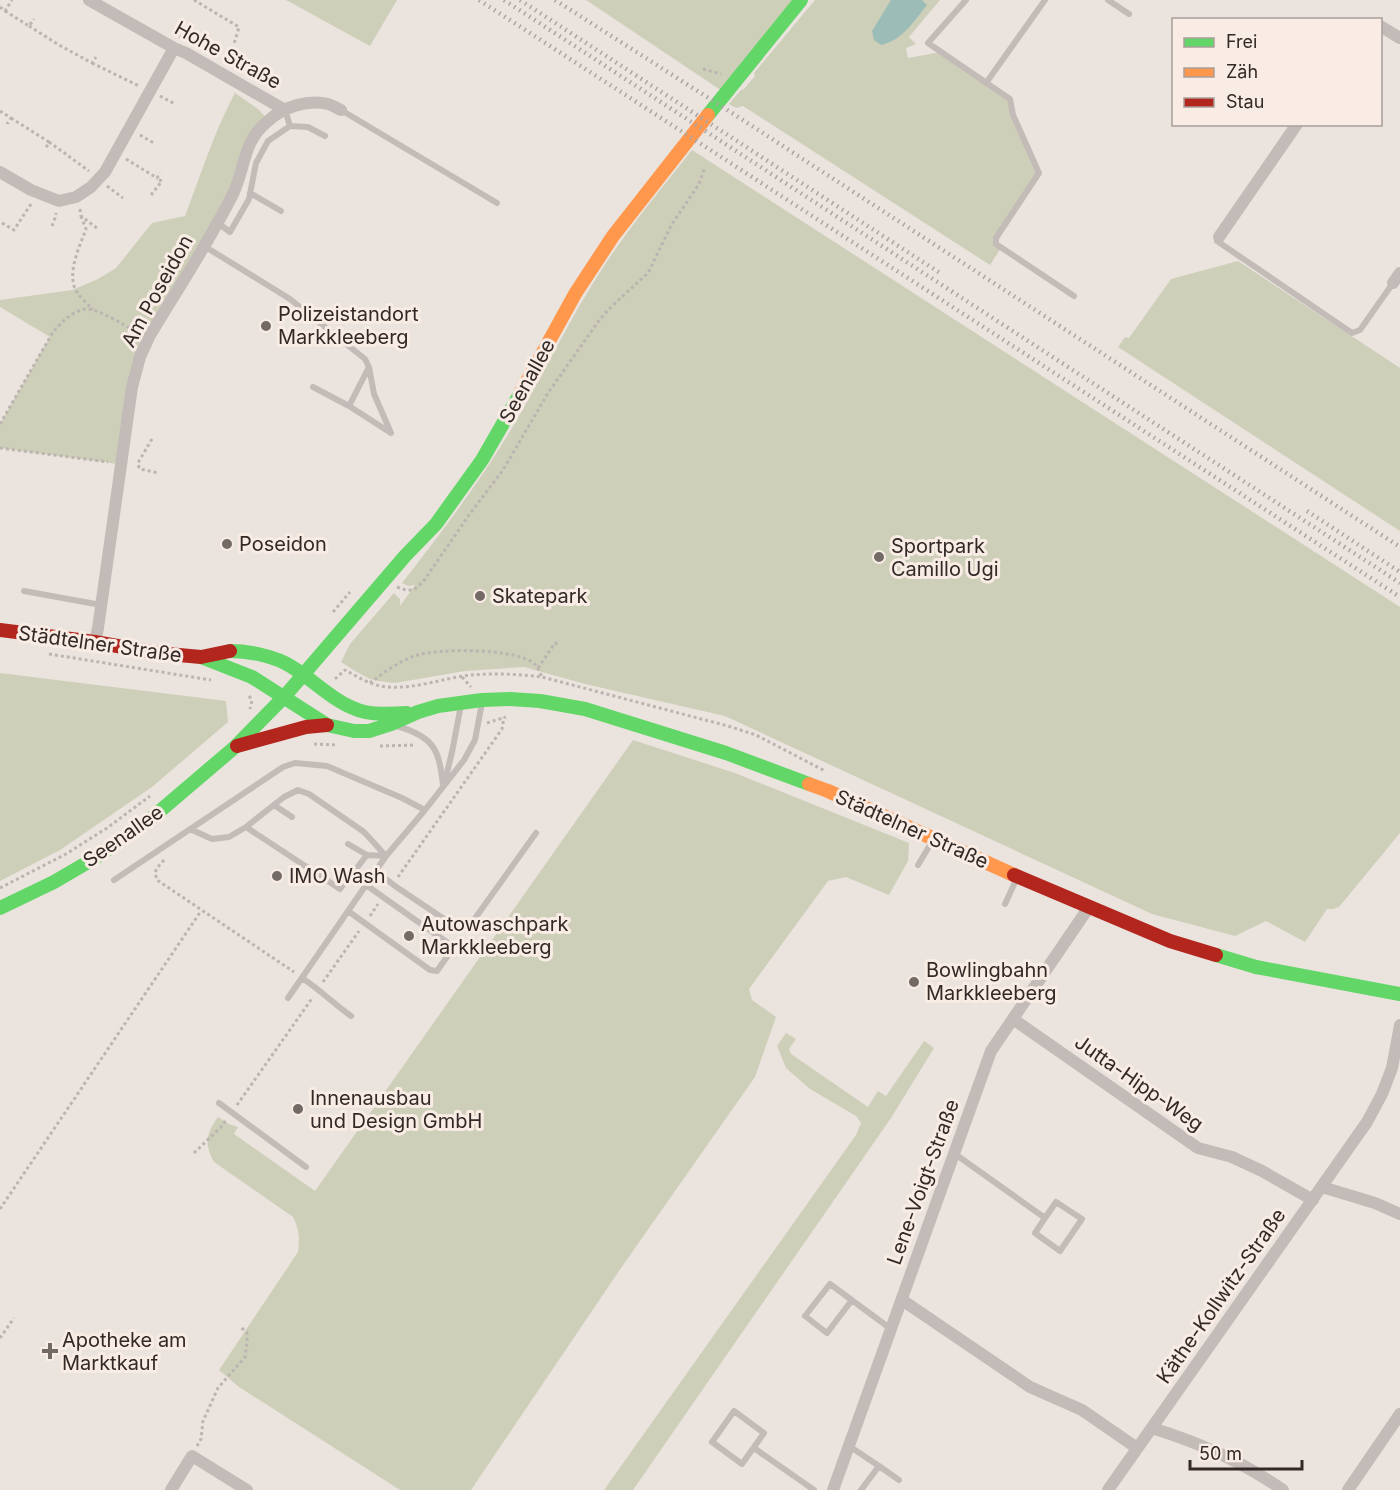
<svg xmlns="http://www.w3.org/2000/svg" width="1400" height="1490" font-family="Inter,sans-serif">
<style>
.green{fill:#cecfb9}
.water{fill:#9cbcb7}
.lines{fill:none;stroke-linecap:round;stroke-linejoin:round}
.path{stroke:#bcb4b0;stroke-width:3;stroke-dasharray:3 3;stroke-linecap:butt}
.lane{stroke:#c3bbb8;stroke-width:6}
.street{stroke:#c3bbb8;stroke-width:12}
.fast{stroke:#63d668;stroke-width:14}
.slow{stroke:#ff974d;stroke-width:14}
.jam{stroke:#b3261e;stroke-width:14}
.rail{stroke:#aba5a2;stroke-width:4.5;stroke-dasharray:1.5 4.5;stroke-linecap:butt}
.poi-dot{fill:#736a66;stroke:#f8ece5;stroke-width:2}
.labels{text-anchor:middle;stroke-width:6;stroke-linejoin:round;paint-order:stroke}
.street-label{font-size:20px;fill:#332926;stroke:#f8ece5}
.poi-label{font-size:20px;fill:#332926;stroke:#f8ece5;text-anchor:start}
</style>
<rect width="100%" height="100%" fill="#ebe3de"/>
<path class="green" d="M286,0h111l-27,46z
M586,0h215l-76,93z
M815,0h125l-31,37 7,7 -10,4 2,10 33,-6 69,47 3,16 26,58 -43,65 5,10 -11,17 -247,-159 -7,2 -7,-4 12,-14 3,-1 11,-13 -1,-3z
M235,93l23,16 10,11 -8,9 -26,62 -85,146 -28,128 -16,-3 -105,-14v-24l50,-87 -50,-30v-7l72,-10 26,-11 18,-11 36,-45 33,-7c16,-42 29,-84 50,-123z
M692,150l708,457v226l-61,74 -6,2h-6l-22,33 -39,-21 -31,15 -83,-22 -427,-198 -140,-32 -61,-17 -59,4 -70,12 -17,-2 -8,-2 -15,-8 -14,-9 9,-18 44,-51 6,6v7l15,-21 -7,1 -6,-3c39,-50 78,-101 110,-155 32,-54 58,-111 92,-162 27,-41 58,-78 88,-116z
M1238,261l162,107v163l-282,-184 7,-10 4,1 42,-59z
M0,673l226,28 2,21 -76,65 -92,63 -60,31z
M633,740l102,33 174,70 -1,18 -19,34 -43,-18 -18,4 -79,108 3,11 24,17 -21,60 -134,191 -150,222h-71l-161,-103 -20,-17 79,-118c2,-14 1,-23 -5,-35l-79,-55c-10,-19 -8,-28 4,-45l11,7 9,3 -4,7 81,57z
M786,1033l10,6 -7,10 2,5 77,53 10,-16 8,5 38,-55 10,7 -43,70 -258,372h-29l252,-355 5,-12 -5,-7 -46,-27 -24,-21 -9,-22z"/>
<path class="water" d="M891,0h31l5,5c-13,16 -24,35 -46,40l-7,-5 -2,-9z"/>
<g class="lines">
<path class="path" d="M194,0l45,27 -5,17
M0,7l5,4 7,-11
M5,11l24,15 5,-7
M29,26l30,19 33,18 4,-6
M180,38l6,-9
M92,63l47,23
M703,69l18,5
M160,96l15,8
M0,111l11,7 -4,6
M11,118l38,24 -3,6
M140,135l14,8
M49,142l40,29
M126,159l31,19 3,-5
M107,186l16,12
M151,195l11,-14 -5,-2
M80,209l1,7 17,13
M81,216l5,13c-6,17 -17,38 -12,57 3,9 12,17 19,23
M2,223l12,7 17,-26
M52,226l3,-8 1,-5
M0,424l53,-92c9,-10 18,-20 32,-23 11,-2 42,18 54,24
M152,439l-13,22 -1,4 2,4 19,4
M0,448l108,14
M397,587c15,6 19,3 28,-8l44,-64 34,-45 45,-77 52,-74 12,-13 36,-33 24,-49 27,-40 6,-17
M333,612l17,-20
M49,654l162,26
M538,668l17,-25 5,3
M462,677l9,10
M335,679l10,-9c13,7 27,16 43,17 28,2 56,-9 83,-12 23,-2 48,-1 71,2l186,49 28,9 69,36
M370,683c13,-10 28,-21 44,-27 23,-8 97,-8 118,6 6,4 7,9 10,15
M249,696l3,4 -2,9
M487,723l19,-6
M314,744l24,1
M380,746l36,-1
M164,860l-7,8 -2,5 2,7 137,92
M398,877l104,-148 2,-12
M0,888l66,-34 41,-26 43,-32
M370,916l8,-12
M323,982l36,-51
M237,1105l76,-108
M194,1153l27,-26 5,-7
M0,1209l201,-298
M0,1338l14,-20
M197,1446l4,-7 2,-18 15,-33 27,-31 2,-14v-10l-7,-7"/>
<path class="lane" d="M966,0l-38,43 82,56 3,16 26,58 -43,65v6l78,52
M1108,0l21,14
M986,83l59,-83
M341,110l156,93
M290,126l18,1 17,9
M250,193l31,18
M218,223l12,9 19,-33 7,-36 12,-22 22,-15 -5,-16
M1218,238l-1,3 135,92 8,-3 33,-47
M204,246l86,53 75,60 4,8 -20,39
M313,387l36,19 42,27 -17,-39 -5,-27
M24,591l77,14
M397,726c37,11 42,23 46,59
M445,781l7,-29 9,-47
M274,805l18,12
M246,827l94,62 27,-34
M190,829l22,10 17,-2 17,-10 38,-30 14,-7 11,4 55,38 22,24
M348,844l19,11 19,1
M918,865l15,-25
M376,871l19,15 55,37 15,3 6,-2 65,-91
M114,880l169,-113 12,-4 32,3 75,32 23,12
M1005,904l11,-24
M348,911l82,59 7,1 14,-20 -3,-8 -82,-58
M302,978c17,11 32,26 49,38
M288,998l98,-142 39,-46 39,-50 11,-20 7,-37
M219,1103l87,64
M955,1154l90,64 -10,15 25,18 22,-32 -26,-17 -11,16
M852,1300l-25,33 -22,-17 25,-32 61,45
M734,1411l30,22 -22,31 -30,-22z
M849,1446l30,20 -18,24
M754,1448l60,42
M879,1466l20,14"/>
<path class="street" d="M89,0l85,48 12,5 99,57
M1380,26l20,12
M0,172l31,18 28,11 17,-4 15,-10 14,-15 69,-124
M1219,237l78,-113
M1393,283l7,-10
M95,642l3,-14 34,-241 8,-30 9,-20c28,-47 59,-93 84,-143 13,-27 9,-52 35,-73 15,-14 40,-22 60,-17 4,1 8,4 13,6
M1013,1019l185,129 34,9 30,14 51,29
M1322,1187l53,16 25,11
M902,1300l128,87 52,23 55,38
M1152,1428c48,15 89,33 131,62
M171,1490l21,-34 55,34
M833,1490l158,-439 98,-144
M1108,1490l259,-368 15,-28 10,-26 8,-43
M1348,1490l52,-76"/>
<path class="fast" d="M708,115l93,-115
M230,651c17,0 39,4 55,12 26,13 49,42 80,49 13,3 28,2 42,1
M201,657l51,20 75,48 27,6h15l22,-7 27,-12 20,-6 44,-6 28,-1 30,2 45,8 141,44 83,31
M0,908l54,-26 41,-24 52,-36 88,-75 49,-50 121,-141 31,-32 46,-64 38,-66
M1216,955l40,12 144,27"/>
<path class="slow" d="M520,394l55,-100 38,-58 95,-121
M809,784l19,7 186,84"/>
<path class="jam" d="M0,630l95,12 62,11 44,4 29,-6
M237,746l69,-19 21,-2
M1014,875l156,66 46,14"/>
<path class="rail" d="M479,0l921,597
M504,0l896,583
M520,0l420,273
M555,0l177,113 668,434
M1307,511l93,61"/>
</g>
<g class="poi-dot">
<circle cx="266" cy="326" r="6"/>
<circle cx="227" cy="544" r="6"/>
<circle cx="879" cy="557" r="6"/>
<circle cx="480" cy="596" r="6"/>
<circle cx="277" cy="876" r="6"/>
<circle cx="409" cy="936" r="6"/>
<circle cx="914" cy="982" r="6"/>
<circle cx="298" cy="1109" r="6"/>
<path d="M47 1342h6v6h6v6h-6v6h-6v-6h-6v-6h6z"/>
</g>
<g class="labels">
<g class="street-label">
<text transform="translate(228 55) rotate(29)" y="7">Hohe Straße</text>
<text transform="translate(157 291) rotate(-61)" y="7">Am Poseidon</text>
<text transform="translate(527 381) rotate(-61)" y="7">Seenallee</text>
<text transform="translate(100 644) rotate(8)" y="7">Städtelner Straße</text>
<text transform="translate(912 829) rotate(24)" y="7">Städtelner Straße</text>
<text transform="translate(123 836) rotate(-35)" y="7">Seenallee</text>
<text transform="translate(1139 1083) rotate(35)" y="7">Jutta-Hipp-Weg</text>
<text transform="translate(923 1182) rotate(-70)" y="7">Lene-Voigt-Straße</text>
<text transform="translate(1221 1296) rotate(-55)" y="7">Käthe-Kollwitz-Straße</text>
</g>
<g class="poi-label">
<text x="278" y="321">Polizeistandort<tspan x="278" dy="23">Markkleeberg</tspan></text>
<text x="239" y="551">Poseidon</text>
<text x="891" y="553">Sportpark<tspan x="891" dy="23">Camillo Ugi</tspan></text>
<text x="492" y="603">Skatepark</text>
<text x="289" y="883">IMO Wash</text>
<text x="421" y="931">Autowaschpark<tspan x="421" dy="23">Markkleeberg</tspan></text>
<text x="926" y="977">Bowlingbahn<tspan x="926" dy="23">Markkleeberg</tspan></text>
<text x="310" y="1105">Innenausbau<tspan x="310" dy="23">und Design GmbH</tspan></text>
<text x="62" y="1347">Apotheke am<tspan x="62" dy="23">Marktkauf</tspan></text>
</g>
</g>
<rect x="1172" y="18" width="210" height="108" fill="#f8ece5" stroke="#a99e99" stroke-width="1.5"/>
<rect x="1184" y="38" width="30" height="9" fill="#63d668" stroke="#a99e99" stroke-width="1.5"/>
<text x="1226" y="48" font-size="18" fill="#332926">Frei</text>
<rect x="1184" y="68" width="30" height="9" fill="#ff974d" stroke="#a99e99" stroke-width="1.5"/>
<text x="1226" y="78" font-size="18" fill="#332926">Zäh</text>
<rect x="1184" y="98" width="30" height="9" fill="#b3261e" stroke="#a99e99" stroke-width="1.5"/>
<text x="1226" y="108" font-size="18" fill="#332926">Stau</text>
<path d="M1190 1460v9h112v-9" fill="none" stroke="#332926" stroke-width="3"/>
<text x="1199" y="1460" font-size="18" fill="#332926" stroke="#f8ece5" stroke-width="4.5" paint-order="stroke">50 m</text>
</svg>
